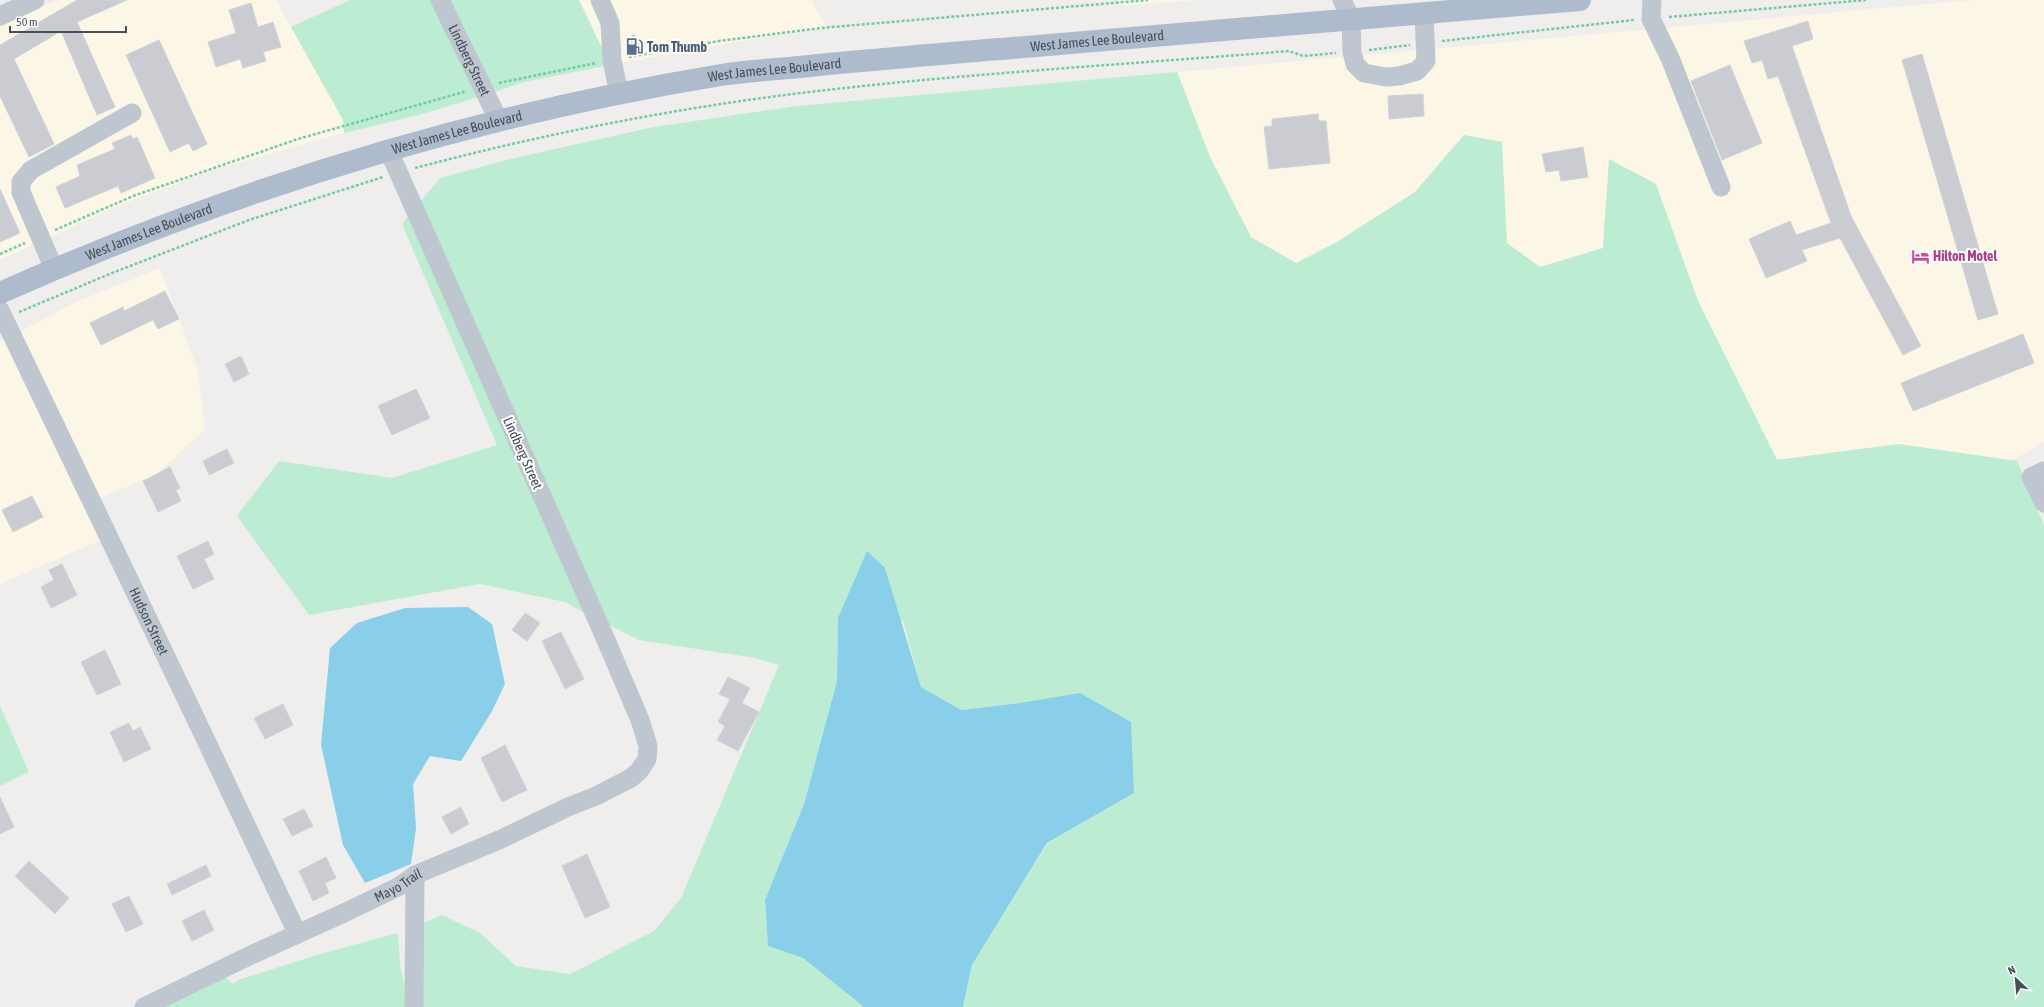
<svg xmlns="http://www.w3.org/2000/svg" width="2044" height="1007" font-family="'Asap Condensed',sans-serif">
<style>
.commercial{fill:#fbf6e6}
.green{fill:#bcedd2}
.water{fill:#8acfe9}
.building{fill:#caccd2;stroke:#d1d3d9}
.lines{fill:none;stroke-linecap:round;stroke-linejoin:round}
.path{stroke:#75caa6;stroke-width:2.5;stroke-dasharray:3 2;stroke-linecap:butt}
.minor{stroke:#bec7cf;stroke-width:19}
.major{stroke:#adbbcc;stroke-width:22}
.labels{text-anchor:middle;stroke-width:4;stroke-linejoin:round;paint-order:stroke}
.street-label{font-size:14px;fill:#464f5a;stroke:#fff}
.service-label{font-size:14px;font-weight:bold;fill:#4e5e75;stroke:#fff;text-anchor:start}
.hotel-label{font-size:14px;font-weight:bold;fill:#b23c85;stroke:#fff;text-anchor:start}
</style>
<rect width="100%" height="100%" fill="#f0eded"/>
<path class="commercial" d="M57,0h219l67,120 1,13 -132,37 -97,37 -115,53v-234z
M579,0h232l16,29 -30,2 -187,34z
M1119,0h79l-76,6z
M1972,0h72v442l-33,19 -112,-17 -122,16 -79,-159 -42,-116 -52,34 -1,29 -63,19 -33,-24 -4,-42 -39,-66 -49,57 -78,50 -41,21 -45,-26 -41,-80 -33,-85z
M160,268l38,103 7,58 -49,46 -57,23 -80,-166 59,-31z
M5,339l96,201 -101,44v-243z"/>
<path class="green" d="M350,0h82l47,97 -60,18 -75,18 -1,-13 -52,-93z
M449,0h130l31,65 -86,17 -30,10z
M1177,72l33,85 41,80 45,26 41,-21 78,-50 49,-57 38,7 5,101 33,24 63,-19 6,-89 47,25 42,117 79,159 122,-16 118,17 27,64v482h-1081l9,-42 76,-122 86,-50 -114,-90 -59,7 -40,-23 -18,-66 -65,-3 -1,63 -33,123 -39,96 3,46 35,12 61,49h-443l2,-84 19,-8 38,18 36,33 54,8 84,-43 27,-33 98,-233 -24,-7 -116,-18 -32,-16 -187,-422 20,-24 66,-18 148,-33 142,-21z
M409,215l176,398 -20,-11 -85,-18 -171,31 -72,-99 42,-55 113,17 105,-33 -95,-221z
M0,706l29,66 -29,14z
M398,933l2,32 6,29 -1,13h-240l61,-30 7,7 5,-4 82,-26z"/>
<path class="water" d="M867,551l18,17 36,119 40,23 59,-7 60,-10 51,29 3,71 -87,50 -75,122 -9,42h-99l-61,-49 -35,-12 -3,-46 39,-96 33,-123 1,-63z
M468,607l24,17 13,60 -13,27 -31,50 -31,-5 -17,28 3,44 -5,36 -46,19 -22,-38 -22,-100 9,-97 27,-25 48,-15z"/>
<path class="building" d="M77,0h50l-50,22 38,85 -18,8 -36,-84 -47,28 40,85 -25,13 -29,-61v-51z
M251,3l7,24 15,-5 8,25 -18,5 3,9 -23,7 -3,-9 -24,8 -8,-25 28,-9 -7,-23z
M1808,21l5,18 -21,7 59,170 70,130 -18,9 -63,-117 -38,12 5,11 -41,17 -17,-39 41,-18 6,14 35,-12 -53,-147 -10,3 -6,-19 -10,3 -8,-22z
M633,34l12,9 -8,12 -12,-9z
M159,40l48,104 -14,7 -4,-8 -19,9 -44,-97z
M1922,54l76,260 -20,6 -76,-260z
M1730,65l32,78 -40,17 -31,-79z
M1423,94l1,22 -35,3 -1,-23z
M1318,114l1,7h7l4,42 -61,6 -5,-42 8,-1v-7z
M131,135l2,4 4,-2 18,41 -34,15 -3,-7 -53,22 -9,-21 24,-11 -3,-11 38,-16 -3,-6z
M1583,147l5,30 -27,4 -2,-11 -13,2 -4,-18z
M0,189l20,44 -20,9z
M165,291l14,28 -21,10 -5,-9 -52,25 -11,-22 33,-16 1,4z
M2023,334l11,29 -121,48 -12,-28z
M241,356l8,18 -15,8 -9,-18z
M416,389l14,29 -38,17 -14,-29z
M227,449l7,14 -25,12 -6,-14z
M170,467l10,21 -4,2 5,11 -23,11 -15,-31z
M32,496l11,21 -30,15 -11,-22z
M208,541l6,13 -10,5 10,20 -21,10 -16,-33z
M62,564l15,31 -26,13 -10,-21 13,-7 -5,-10z
M525,613l15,10 -13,18 -15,-11z
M561,632l23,47 -19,10 -23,-48z
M105,650l16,34 -24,11 -16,-33z
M728,677l22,11 -8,15 17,9 -21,39 -21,-11 8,-14 -7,-4 12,-23 -11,-5z
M283,704l10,21 -28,14 -11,-21z
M129,723l4,8 7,-4 11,22 -27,13 -14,-30z
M505,745l22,45 -25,12 -21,-44z
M0,797l14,30 -14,7z
M461,807l8,17 -18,10 -9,-17z
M304,809l9,17 -21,10 -9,-17z
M587,854l23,53 -25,11 -23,-52z
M326,857l10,21 -11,5 4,10 -16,8 -14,-30z
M29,861l40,37 -14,16 -40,-38z
M206,865l5,11 -39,19 -5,-11z
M129,896l14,28 -17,8 -14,-28z
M204,910l10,20 -22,11 -10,-20z"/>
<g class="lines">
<path class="path" d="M1669,17l197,-17
M1442,41l192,-21
M1369,50l41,-5
M629,57l90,-16 102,-13 327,-28
M499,83l97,-20
M415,168c121,-32 245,-57 370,-73 167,-21 336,-30 504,-44l14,5 33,-3
M55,230l78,-34 165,-57 169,-48
M0,254l25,-11
M19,312l93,-39 137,-53 134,-43"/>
<g class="minor">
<path id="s1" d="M440,0l59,121"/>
<path d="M600,0l10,23 2,37 7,34"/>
<path d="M1342,0l9,19 1,33 3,12 9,9 22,4 13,-1 18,-5 9,-10 -2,-48"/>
<path d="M1652,0l-1,19 19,39 51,129"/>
<path d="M0,16l35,-16"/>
<path d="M54,269l-33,-77v-10l10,-12 101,-57"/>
<path id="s2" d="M0,310l203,424 94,199"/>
<path d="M2044,471l-13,6 13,26"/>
<path id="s3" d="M144,1007l107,-52 95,-43 54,-26 15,-11 84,-35 69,-33 28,-11 35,-18 8,-7 8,-12 1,-13 -8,-26 -34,-80 -218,-491"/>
<path d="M414,1007l1,-132"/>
</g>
<path class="major" id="s4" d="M0,293c231,-103 472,-177 721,-218 32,-5 65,-6 97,-10 65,-6 130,-12 195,-17 189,-17 378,-31 567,-48"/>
</g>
<defs>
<symbol id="fuel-bare" viewBox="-9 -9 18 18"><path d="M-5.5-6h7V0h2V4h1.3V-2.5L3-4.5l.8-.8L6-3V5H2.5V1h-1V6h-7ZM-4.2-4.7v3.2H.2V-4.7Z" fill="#5c6f8a" stroke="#fff" stroke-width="2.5" paint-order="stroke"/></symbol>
<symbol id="hotel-bare" viewBox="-9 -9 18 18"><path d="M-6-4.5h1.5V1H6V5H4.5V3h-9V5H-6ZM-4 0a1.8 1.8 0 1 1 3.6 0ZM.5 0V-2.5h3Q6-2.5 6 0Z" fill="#d1479c" stroke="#fff" stroke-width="2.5" paint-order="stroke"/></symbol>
</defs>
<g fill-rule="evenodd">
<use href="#fuel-bare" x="622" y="34" width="25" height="25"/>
<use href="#hotel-bare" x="1908" y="244" width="25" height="25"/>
</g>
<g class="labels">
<g class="street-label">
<text dy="5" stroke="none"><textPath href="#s4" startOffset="1133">West James Lee Boulevard</textPath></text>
<text dy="5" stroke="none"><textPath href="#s1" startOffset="67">Lindberg Street</textPath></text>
<text dy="5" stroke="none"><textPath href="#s4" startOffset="809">West James Lee Boulevard</textPath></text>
<text dy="5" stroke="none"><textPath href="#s4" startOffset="485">West James Lee Boulevard</textPath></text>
<text dy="5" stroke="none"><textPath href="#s4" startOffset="161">West James Lee Boulevard</textPath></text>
<text transform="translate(523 453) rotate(66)" y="5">Lindberg Street</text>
<text dy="5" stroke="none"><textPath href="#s2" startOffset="345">Hudson Street</textPath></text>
<text dy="5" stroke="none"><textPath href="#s3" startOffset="282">Mayo Trail</textPath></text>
</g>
<g class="service-label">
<text x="647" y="52">Tom Thumb</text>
</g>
<g class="hotel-label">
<text x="1933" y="261">Hilton Motel</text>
</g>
</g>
<g transform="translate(2016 979) rotate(334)" stroke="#ffffff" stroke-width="3" paint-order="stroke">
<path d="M0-3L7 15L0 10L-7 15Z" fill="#464f5a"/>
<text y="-6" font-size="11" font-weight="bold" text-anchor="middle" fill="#464f5a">N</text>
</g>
<path d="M10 26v6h116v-6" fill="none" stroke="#464f5a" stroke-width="2"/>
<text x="16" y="26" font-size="12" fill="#464f5a" stroke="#ffffff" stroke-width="3" paint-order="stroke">50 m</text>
</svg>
